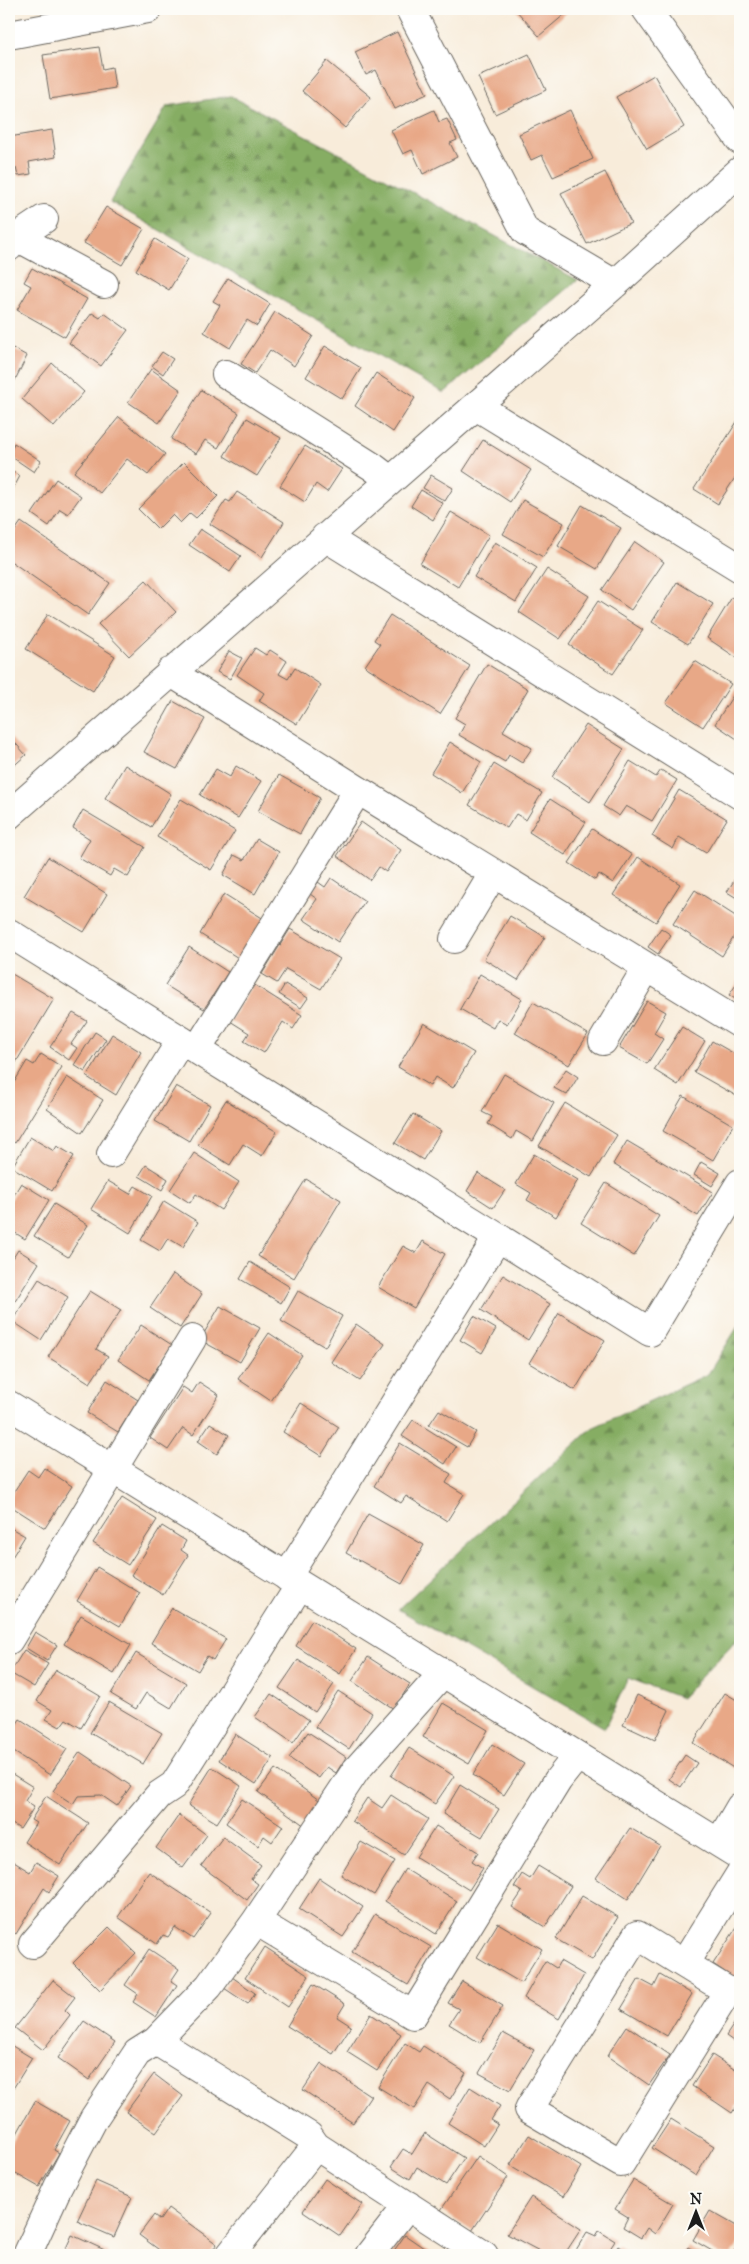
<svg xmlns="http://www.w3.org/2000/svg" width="749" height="2264" font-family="'IM FELL Great Primer',serif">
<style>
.forest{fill:url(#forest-firs);stroke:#516440}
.building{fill:#e8a887}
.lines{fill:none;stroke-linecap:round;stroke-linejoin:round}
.minor-casing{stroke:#69655e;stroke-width:30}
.minor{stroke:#fff;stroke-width:28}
</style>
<defs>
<pattern id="forest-firs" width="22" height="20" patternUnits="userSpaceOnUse" patternTransform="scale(1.25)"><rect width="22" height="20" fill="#86ad63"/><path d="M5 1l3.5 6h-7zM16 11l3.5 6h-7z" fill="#6d8c51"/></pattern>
</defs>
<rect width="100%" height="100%" fill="#fdfcf7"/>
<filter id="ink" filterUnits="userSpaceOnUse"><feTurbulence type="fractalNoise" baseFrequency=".02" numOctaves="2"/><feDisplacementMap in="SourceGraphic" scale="10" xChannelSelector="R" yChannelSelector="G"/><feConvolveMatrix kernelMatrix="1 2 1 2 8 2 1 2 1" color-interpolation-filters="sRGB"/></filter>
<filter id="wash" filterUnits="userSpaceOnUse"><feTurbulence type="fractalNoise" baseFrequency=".0096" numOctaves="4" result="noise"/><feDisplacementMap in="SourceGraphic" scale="20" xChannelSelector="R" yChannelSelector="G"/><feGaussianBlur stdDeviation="1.12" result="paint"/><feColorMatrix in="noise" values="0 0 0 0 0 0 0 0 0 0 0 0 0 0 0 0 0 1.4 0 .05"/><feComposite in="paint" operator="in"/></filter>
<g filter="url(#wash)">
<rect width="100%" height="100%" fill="#f8ecda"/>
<path class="forest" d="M231,96l347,184 -134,113 -334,-191 57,-96z
M740,1323v313l-59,62 -53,-20 -23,50 -207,-119 194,-181 116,-54z"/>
<g id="blocks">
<path class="building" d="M515,9h56l-32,27z
M397,32l30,62 -32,15 -19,-39 -10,5 -11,-23z
M99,47l4,22 9,-2 3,21 -65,11 -7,-44z
M529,54l17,36 -51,24 -17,-37z
M327,61l44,36 -26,31 -43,-37z
M654,75l30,52 -37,22 -31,-52z
M434,110l5,12 8,-3 10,21 -7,3 7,14 -34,17 -11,-24 -9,4 -12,-24z
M570,110l23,49 -40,18 -11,-22 -11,5 -12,-26z
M52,130l4,27 -27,5 2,12 -13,2 -2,-8 -7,1v-32z
M605,172l26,51 -44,21 -26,-51z
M106,207l38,22 -22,36 -38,-22z
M155,239l33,20 -19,31 -33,-20z
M32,268l55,31 -22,38 -48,-27 14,-24 -7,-4z
M228,278l42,26 -13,22 -10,-6 -17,28 -26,-16 16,-27 -7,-4z
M275,312l38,24 -19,30 -24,-16 -15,23 -14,-9z
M92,313l8,5 4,-5 24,17 -27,36 -32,-23z
M9,346l18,10 -18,36z
M325,346l36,22 -19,31 -36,-22z
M162,352l11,7 -10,15 -11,-8z
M52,363l32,29 -30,35 -32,-28z
M151,369l30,21 -22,33 -31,-21z
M376,373l39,25 -22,34 -38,-26z
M201,390l38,23 -21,35 -13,-8 -9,14 -25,-15z
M119,417l46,37 -17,21 -21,-16 -27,34 -26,-21z
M740,417v53l-22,34 -24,-15z
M247,418l34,20 -24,38 -33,-20z
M483,440l48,30 -21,32 -47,-31z
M14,443l27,18 -7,11 -25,-17z
M305,446l37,23 -15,23 -11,-8 -11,18 -25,-16z
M184,462l34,34 -22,22 -6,-5 -10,10 -8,-8 -14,14 -20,-20z
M9,470l11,6 -11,21z
M431,475l22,13 -8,13 -22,-13z
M56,479l25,17 -13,18 -8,-5 -11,17 -17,-12z
M421,490l22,13 -10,17 -22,-14z
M237,492l47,30 -22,35 -52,-33 16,-24 4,2z
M523,500l41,23 -21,34 -40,-23z
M582,505l39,23 -24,41 -39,-23z
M451,512l38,23 -31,52 -38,-23z
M21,522l89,61 -22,32 -79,-55v-21z
M200,529l41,27 -11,16 -41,-27z
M495,542l42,26 -21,34 -42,-25z
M635,542l29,20 -33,48 -29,-20z
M547,569l42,27 -29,43 -41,-27z
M146,580l30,32 -47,44 -31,-32z
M677,582l36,22 -25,40 -36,-22z
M732,597l8,5v58l-33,-22z
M598,601l45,29 -30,44 -44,-29z
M48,614l67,42 -22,35 -67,-42z
M390,615l80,51 -30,48 -75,-48 15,-22 -6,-4z
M255,648l11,7 4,-5 17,11 -8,13 9,5 7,-11 26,17 -24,39 -38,-23 5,-8 -27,-18z
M229,651l13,7 -12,21 -13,-7z
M695,661l36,23 -28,43 -37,-24z
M487,664l41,25 -25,42 29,17 -10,15 -13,-8 -4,7 -46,-27 6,-11 -10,-6z
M737,689l3,2v50l-25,-17z
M173,701l32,18 -28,50 -33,-17z
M586,725l38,24 -34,53 -38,-25z
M9,736l17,19 -17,15z
M450,742l31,20 -19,31 -31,-20z
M630,761l26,16 5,-7 16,10 -25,41 -26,-15 -7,10 -16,-10z
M494,764l48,29 -16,27 -10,-6 -9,14 -38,-23z
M125,765l46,29 -20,33 -46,-29z
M236,766l25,15 -23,37 -38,-23 16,-26 14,8z
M279,775l41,23 -20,36 -42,-23z
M679,790l48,29 -21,34 -27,-16 -6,12 -21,-13z
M181,799l54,32 -24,39 -54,-33z
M550,799l36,23 -21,33 -36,-23z
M83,810l62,37 -17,30 -14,-8 -4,7 -31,-18 11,-19 -17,-11z
M361,822l40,28 -15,22 -7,-5 -9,13 -33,-24z
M592,829l40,26 -19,28 -14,-9 -4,6 -26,-17z
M257,839l22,13 -24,42 -32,-19 11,-20 10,5z
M48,857l59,37 -23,38 -60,-36z
M638,857l42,27 -24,38 -43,-27z
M740,871v29l-13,-8z
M331,878l34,23 -27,41 -35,-23 14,-20 -7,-5 8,-12 7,5z
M695,890l45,29v8l-18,29 -49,-32z
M224,894l43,27 -24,40 -43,-27z
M510,916l35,21 -27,43 -34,-21z
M661,928l10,7 -13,19 -10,-7z
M290,929l50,30 -19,30 -35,-20 -9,14 -15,-9z
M189,947l39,25 -24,37 -39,-24z
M12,974l42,25 -39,65 -6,-3v-82z
M480,974l42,25 -15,25 -9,-5 -5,9 -33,-19z
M740,979v23l-11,-7z
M253,984l49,31 -9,14 -10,-7 -19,31 -20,-12 5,-8 -19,-12z
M285,984l23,14 -7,10 -22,-14z
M647,1001l19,11 -12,21 9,6 -16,25 -28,-16z
M533,1002l55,32 -19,31 -54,-32z
M73,1013l14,8 -16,23 6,4 -8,12 -19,-13z
M424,1023l50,30 -21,35 -18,-11 -5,9 -32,-19z
M682,1027l23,14 -27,44 -24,-15z
M95,1032l11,7 -21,33 -11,-7z
M112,1034l29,18 -25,43 -29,-18z
M712,1041l28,16v41l-46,-26z
M41,1054l21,13 -47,76 -6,-4v-48l18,-30 7,4z
M566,1069l12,8 -11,18 -13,-7z
M504,1074l50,29 -21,38 -17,-10 -4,8 -24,-15 4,-7 -10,-5z
M67,1077l36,23 -21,33 -35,-24z
M176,1086l34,19 -21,36 -34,-20z
M683,1096l50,29 -20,35 -50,-29z
M226,1100l51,32 -15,24 -19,-12 -13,21 -32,-20z
M565,1103l52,32 -26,42 -52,-31z
M413,1114l28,17 -18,29 -28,-17z
M30,1137l24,14 3,-5 17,10 -22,35 -40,-24z
M627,1141l86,51 -15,24 -85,-52z
M194,1153l45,29 -18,28 -25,-16 -6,9 -20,-13z
M534,1154l44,26 -22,37 -29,-17 4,-7 -15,-9z
M701,1162l19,11 -8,13 -18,-11z
M146,1165l22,14 -6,11 -23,-14z
M478,1173l27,17 -12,18 -26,-17z
M306,1179l35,21 -47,78 -36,-22z
M108,1181l22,13 5,-8 17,10 -22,37 -39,-24z
M21,1183l28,17 -24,39 -16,-10v-26z
M606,1183l53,33 -25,40 -53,-33z
M164,1201l34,21 -15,25 -15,-9 -8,13 -19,-11z
M54,1204l34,21 -20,32 -34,-21z
M423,1241l22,13 -31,54 -36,-21 25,-41 13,7z
M18,1250l21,13 -30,48v-56l4,3z
M250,1262l40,25 -9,16 -41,-24z
M173,1274l29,20 -22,34 -30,-20z
M503,1275l47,29 -22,36 -47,-30z
M39,1279l29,18 -27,43 -29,-19z
M90,1291l31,19 -25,39 12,7 -18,27 -42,-26z
M298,1291l44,25 -17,31 -44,-26z
M220,1306l40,22 -20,34 -40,-22z
M559,1313l46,27 -30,50 -46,-27z
M474,1316l22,13 -14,24 -22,-13z
M356,1324l29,20 -25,37 -29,-19z
M141,1325l31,20 -23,35 -31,-20z
M269,1333l33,22 -31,46 -33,-22z
M107,1380l31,20 -20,32 -31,-19z
M199,1382l20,13 -26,40 -10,-7 -15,22 -18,-12 33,-51 9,6z
M301,1403l38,24 -18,29 -38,-24z
M439,1410l37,22 -9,15 -38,-22z
M413,1420l43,27 -11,17 -43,-28z
M210,1423l19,12 -12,19 -19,-13z
M400,1443l51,31 -5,9 18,11 -17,27 -41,-25 -5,7 -27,-17z
M44,1468l28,18 -27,42 -36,-23v-6l19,-29 10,7z
M122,1498l35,22 -29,45 -35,-22z
M368,1514l56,31 -22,39 -56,-31z
M162,1526l24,15 -5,9 7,5 -25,40 -32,-20z
M9,1527l16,9 -16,26z
M97,1567l43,26 -20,33 -43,-25z
M172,1608l54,31 -13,21 -6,-4 -9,15 -47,-28z
M81,1615l50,30 -17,29 -50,-30z
M312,1620l44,29 -16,25 -44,-28z
M35,1632l22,13 -10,16 -21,-13z
M24,1650l24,14 -14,23 -24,-14z
M136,1653l50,30 -15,25 -25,-15 -10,16 -25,-15z
M368,1657l42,27 -16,25 -42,-28z
M298,1660l36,24 -19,28 -36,-24z
M56,1670l44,26 -19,32 -15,-9 -6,8 -14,-8 6,-9 -15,-9z
M338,1691l34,22 -23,36 -34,-22z
M725,1693l15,9v59l-5,8 -42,-26z
M271,1694l38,26 -16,23 -38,-26z
M637,1695l32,15 -14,30 -32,-15z
M109,1702l53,31 -19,31 -53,-31z
M443,1703l45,27 -19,34 -46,-27z
M20,1719l47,30 -17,26 -41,-26v-13z
M308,1732l38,25 -10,16 -9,-6 -8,11 -30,-20z
M235,1734l38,24 -17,26 -37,-24z
M492,1744l32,20 -20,31 -31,-20z
M409,1748l45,28 -19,28 -44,-28z
M80,1752l51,34 -14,20 -16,-11 -23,1 -5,8 -20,-13z
M685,1755l12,8 -16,24 -12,-8z
M212,1767l29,19 -24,37 -29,-18z
M275,1769l47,33 -17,24 -47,-34z
M9,1772l24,15 -8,14 9,6 -14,22 -11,-7z
M460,1785l39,24 -17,28 -39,-23z
M391,1795l37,24 -24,36 -52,-34 15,-23 15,10z
M46,1796l42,27 -28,42 -36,-23 12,-19 -5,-3z
M242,1799l41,27 -11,16 -8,-6 -6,10 -32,-23z
M179,1815l28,20 -24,33 -27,-20z
M436,1826l42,26 -6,9 11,7 -14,22 -53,-33z
M630,1828l30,18 -32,53 -32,-21z
M223,1837l38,28 -10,14 7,5 -11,16 -46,-34z
M361,1842l34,19 -21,34 -33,-20z
M9,1859l21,13 6,-10 23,14 -10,16 -5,-4 -28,46 -7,-5z
M538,1866l33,20 -26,41 -33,-20 10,-15 -8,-5 8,-13 8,5z
M405,1869l52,32 -21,33 -51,-33z
M149,1872l62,41 -18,26 -18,-12 -7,10 -5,-2 -6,9 -39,-27z
M319,1878l44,29 -20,30 -44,-28z
M582,1896l36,21 -26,43 -36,-21z
M375,1914l56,33 -23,38 -56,-33z
M740,1922v60l-27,-18z
M498,1923l44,26 -21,34 -44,-26z
M109,1927l27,26 -36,37 -27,-27z
M265,1947l44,29 -21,31 -43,-29z
M149,1949l30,20 -8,12 6,4 -21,32 -23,-15 5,-8 -13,-9z
M545,1961l11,7 4,-7 24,14 -25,44 -35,-21z
M660,1975l32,19 -25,42 -46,-27 18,-30 15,8z
M232,1977l23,16 -7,11 -24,-16z
M53,1980l22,17 -10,13 5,5 -27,35 -28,-22z
M462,1981l41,25 -23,37 -31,-19 10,-15 -11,-6z
M313,1984l32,20 -8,13 14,9 -18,28 -46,-28z
M371,2014l30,20 -24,37 -30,-19z
M740,2015v31l-14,-10z
M84,2021l31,21 -26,38 -31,-22z
M627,2026l43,29 -21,30 -42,-29z
M503,2033l31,17 -24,40 -31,-17z
M405,2043l14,9 4,-6 43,27 -16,26 -21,-14 -15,24 -36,-22z
M9,2044l23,14 -23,37z
M712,2055l28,18v27l-8,13 -40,-27z
M321,2063l50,33 -18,27 -50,-33z
M154,2074l29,22 -27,37 -30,-21z
M470,2087l30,19 -9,14 7,4 -14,22 -36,-23z
M35,2101l35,20 -16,29 5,3 -20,34 -30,-17v-22z
M671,2119l43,27 -18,30 -44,-28z
M425,2133l39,25 -18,27 -29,-18 -7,12 -19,-12 12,-18 9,5z
M529,2135l52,32 -18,30 -53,-32z
M478,2156l30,21 -36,54 -31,-21z
M325,2179l37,25 -22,32 -37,-25z
M633,2180l40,24 -18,30 -8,-6 -6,10 -18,-11 5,-10 -13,-8z
M96,2181l36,16 -18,40 -37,-16z
M531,2197l50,32 -17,26h-17l-40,-21z
M168,2208l49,36 -8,11h-43l-27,-20 15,-20 6,5z
M710,2211l30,17v13l-8,14h-13l-26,-15z
M599,2231l16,10 -9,14h-33l14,-23 9,4z
M72,2235l37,17 -2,3h-44z
M405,2235l29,20h-43z
M618,2246l13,9h-19z
M688,2247l14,8h-20z"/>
</g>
</g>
<g filter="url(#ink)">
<use href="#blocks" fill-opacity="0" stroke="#69655e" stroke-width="1"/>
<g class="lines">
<defs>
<path id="minor" d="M410,9l115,222 90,53
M646,9l94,131
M9,35l139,-26
M17,237l87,47
M9,247l8,-10 27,-18
M226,374l147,93 17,13
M476,406l264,162
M325,537l415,258
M170,672l188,118 382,234
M9,815l606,-531 125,-113
M9,933l641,399 90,-149
M454,939l39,-65
M603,1041l44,-74
M197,1050l161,-260
M111,1154l70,-114
M9,1405l731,451
M287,1577l211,-340
M9,1640l183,-301
M719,1843l21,-36
M256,1921l157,94 145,-235 19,-24
M33,1944l126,-149 15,-10 126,-200
M684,1964l44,27 -107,172 -92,-54 108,-174 47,29 56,-90
M156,2041l153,95 7,10 168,109
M27,2255l31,-68 36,-69 43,-65 19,-12 53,-55 47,-65 100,-151 87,-97
M230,2255l86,-109
M369,2255l39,-50"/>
</defs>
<use href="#minor" class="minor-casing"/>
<use href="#minor" class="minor"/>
</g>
</g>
<rect width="749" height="2264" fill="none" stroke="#fdfcf7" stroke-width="30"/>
<g transform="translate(696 2212)" stroke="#fdfcf7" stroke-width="4" paint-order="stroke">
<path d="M0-4L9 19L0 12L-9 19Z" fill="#1c1c1c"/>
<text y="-8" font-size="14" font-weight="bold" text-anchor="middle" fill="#1c1c1c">N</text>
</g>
</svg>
